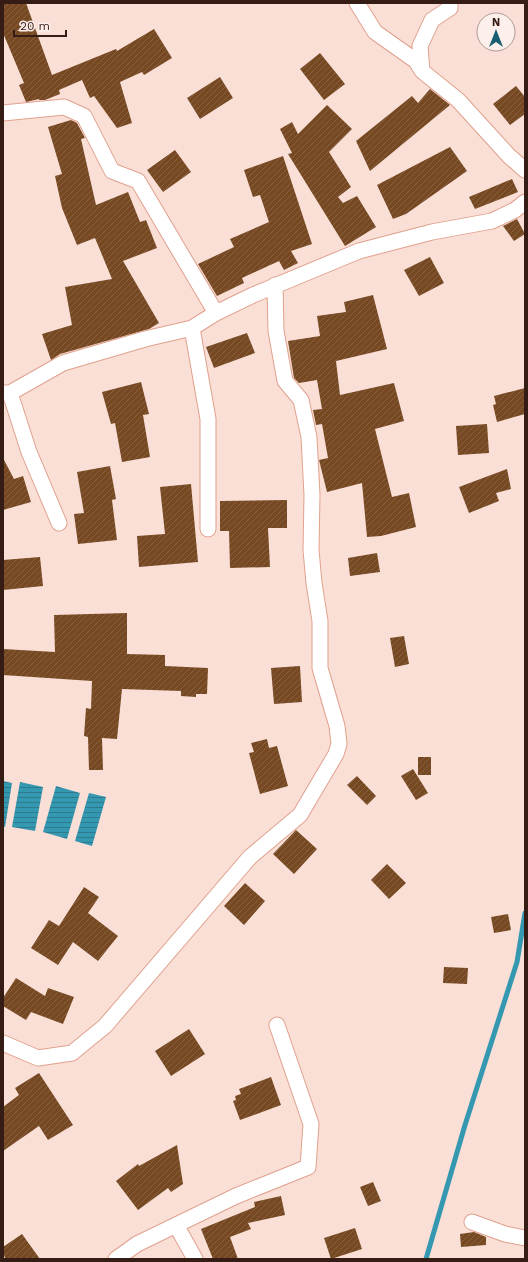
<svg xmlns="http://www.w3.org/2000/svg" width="528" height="1262" font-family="'Work Sans',sans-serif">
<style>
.water{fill:url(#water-rules)}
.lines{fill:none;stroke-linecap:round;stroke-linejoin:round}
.stream{stroke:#3598b1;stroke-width:5}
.building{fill:url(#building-hatch)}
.minor-casing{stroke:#e0a18d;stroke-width:17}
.minor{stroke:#fff;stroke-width:15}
</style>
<defs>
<pattern id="water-rules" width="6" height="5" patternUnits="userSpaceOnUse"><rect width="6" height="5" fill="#3598b1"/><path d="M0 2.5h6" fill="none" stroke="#2e7b8f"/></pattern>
<pattern id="building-hatch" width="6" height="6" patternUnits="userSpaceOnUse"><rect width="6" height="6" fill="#764923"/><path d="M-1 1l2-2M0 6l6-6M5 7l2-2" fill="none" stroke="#856041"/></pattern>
</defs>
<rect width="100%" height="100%" fill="#fadfd6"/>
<path class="water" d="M3,781l9,2 -7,44h-2z
M20,782l23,5 -8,44 -23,-4z
M56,786l24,7 -13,46 -24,-7z
M89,793l17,4 -14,49 -17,-5z"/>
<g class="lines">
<path class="stream" d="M426,1259l39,-134 52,-163 8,-49"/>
</g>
<path class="building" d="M3,3h23l26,72 64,-26 1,2 37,-22 18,29 -28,17 -2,-3 -22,10 12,41 -15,5 -23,-32 -4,2 -8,-18 -23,10 1,4 -15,6h-6v-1l-13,3 -7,-17 5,-2 -21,-50z
M320,53l25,31 -21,16 -24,-31z
M220,77l13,21 -33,21 -13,-21z
M516,86l9,11v17l-15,11 -17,-21z
M430,89l20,16 -80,66 -14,-30 56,-45 6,7z
M327,105l25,24 -23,23 22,35 -13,10 5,6 14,-7 19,31 -31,19 -57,-92 4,-1 -12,-24 12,-7 6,12z
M71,120l6,3 8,15 -4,1 15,66 32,-13 12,30 6,-2 11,28 -34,13 36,62 -10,6 -89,25 -9,6 -9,-26 30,-9 -7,-38 47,-8 -17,-41 -18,7 -15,-37 -7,-32 7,-2 -14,-47z
M450,147l17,24 -61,43 -13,5 -16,-34z
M175,150l16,22 -28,20 -16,-22z
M283,156l29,88 -21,7 7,12 -14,7 -5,-9 -37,17 2,5 -27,13 -19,-32 36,-17 -4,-8 39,-17 -9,-27 -7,2 -9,-27z
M512,179l6,13 -43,17 -6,-12z
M517,219l8,15 -11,7 -11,-15z
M430,257l14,26 -25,13 -15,-26z
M373,295l14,54 -51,12 4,34 54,-12 10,38 -29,8 17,68 17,-4 7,34 -35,9 -14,1 -5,-54 -35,9 -8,-32 9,-2 -6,-34 -6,1 -3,-15 9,-1 -5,-29 -18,3 -5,-5 -6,-37 32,-5 -3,-20 29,-4 -2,-10z
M247,333l8,20 -41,15 -8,-21z
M141,382l8,32 -6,1 7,42 -28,5 -7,-39 -4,1 -9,-32z
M525,388v26l-28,8 -4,-17 3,-1 -2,-8z
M487,424l2,29 -31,2 -2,-29z
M3,458l11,21 9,-3 8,26 -28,8z
M110,466l6,33 -4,1 5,40 -39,4 -4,-30 10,-1 -7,-41z
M507,469l4,20 -15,4 3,8 -30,12 -10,-26z
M191,484l7,78 -59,5 -2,-31 28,-2 -5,-47z
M287,500v28h-19l2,39 -40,1 -1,-37h-9v-30z
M377,553l3,19 -30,4 -2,-18z
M40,557l3,29 -40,4v-30z
M127,613v41l38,1v11l43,2 -1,26h-11v3l-15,-1v-5l-59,-2 -5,50 -15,-1 1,32h-14l-1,-33 -4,-1 2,-28 5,1 1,-28 -89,-6v-26l52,3 -1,-37z
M404,636l5,28 -14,3 -5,-29z
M300,666l2,36 -28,2 -3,-36z
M267,739l2,9 8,-2 11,40 -28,8 -11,-41 5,-1 -3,-9z
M418,757h13v18h-13z
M413,769l15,24 -12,7 -15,-24z
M357,776l19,20 -9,9 -20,-20z
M296,830l21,19 -23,25 -21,-20z
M387,864l19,19 -17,16 -18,-19z
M245,883l20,18 -21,24 -20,-19z
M84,887l15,10 -11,16 30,23 -20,25 -25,-19 -15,23 -27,-17 18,-28 10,6z
M508,914l3,16 -17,3 -3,-16z
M444,967l24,1 -1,16 -24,-1z
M16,978l29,18 3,-8 26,9 -11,27 -32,-12 -5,8 -23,-14v-8z
M189,1029l16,25 -34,22 -16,-25z
M39,1073l34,52 -25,15 -9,-14 -36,25v-44l16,-12 -4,-7z
M271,1077l10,28 -41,15 -7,-19 3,-1 -1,-4 6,-2 -2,-5z
M177,1145l6,39 -12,8 -3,-4 -30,22 -22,-29 22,-17 1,2z
M373,1182l8,19 -13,5 -8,-19z
M281,1196l4,19 -37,8 3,6 -21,8 8,22h-25l-12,-30 54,-22 -1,-5z
M355,1228l7,21 -31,10 -7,-21z
M474,1232l12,5v8l-25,2 -1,-13z
M22,1234l18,25h-34l-3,-5v-7z"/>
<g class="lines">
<defs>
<path id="minor" d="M357,3l18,29 41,29 6,10
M450,3v5l-18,12 -12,26 2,25 36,29 51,56 16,14
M3,113l61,-6 20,9 28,55 26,10 78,132
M192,328l16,91v110
M3,393h7l53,-30 82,-24 47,-11 24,-15 37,-18 106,-44 73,-19 60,-11 23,-11 10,-8
M10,393l19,59 30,71
M3,1043l35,15 34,-5 33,-27 145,-169 50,-42 36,-61 3,-10 -2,-18 -17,-58v-47l-6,-38 -3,-33 1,-55 -3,-58 -8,-37 -16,-19 -9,-50 -1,-46
M472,1222l33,12 20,4
M176,1225l19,34
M116,1259l21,-15 99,-48 72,-29 3,-43 -34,-99"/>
</defs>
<use href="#minor" class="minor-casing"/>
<use href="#minor" class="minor"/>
</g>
<rect width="528" height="1262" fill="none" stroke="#351d15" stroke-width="8"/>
<g transform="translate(496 32)"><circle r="19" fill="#fdefeb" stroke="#ad9b95"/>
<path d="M0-3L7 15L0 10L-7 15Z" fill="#1a5f71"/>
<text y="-6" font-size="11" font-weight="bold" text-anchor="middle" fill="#351d15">N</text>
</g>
<path d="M14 30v6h52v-6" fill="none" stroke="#351d15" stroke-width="2"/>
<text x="20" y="30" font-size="12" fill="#351d15" stroke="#fdefeb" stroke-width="3" paint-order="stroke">20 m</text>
</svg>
